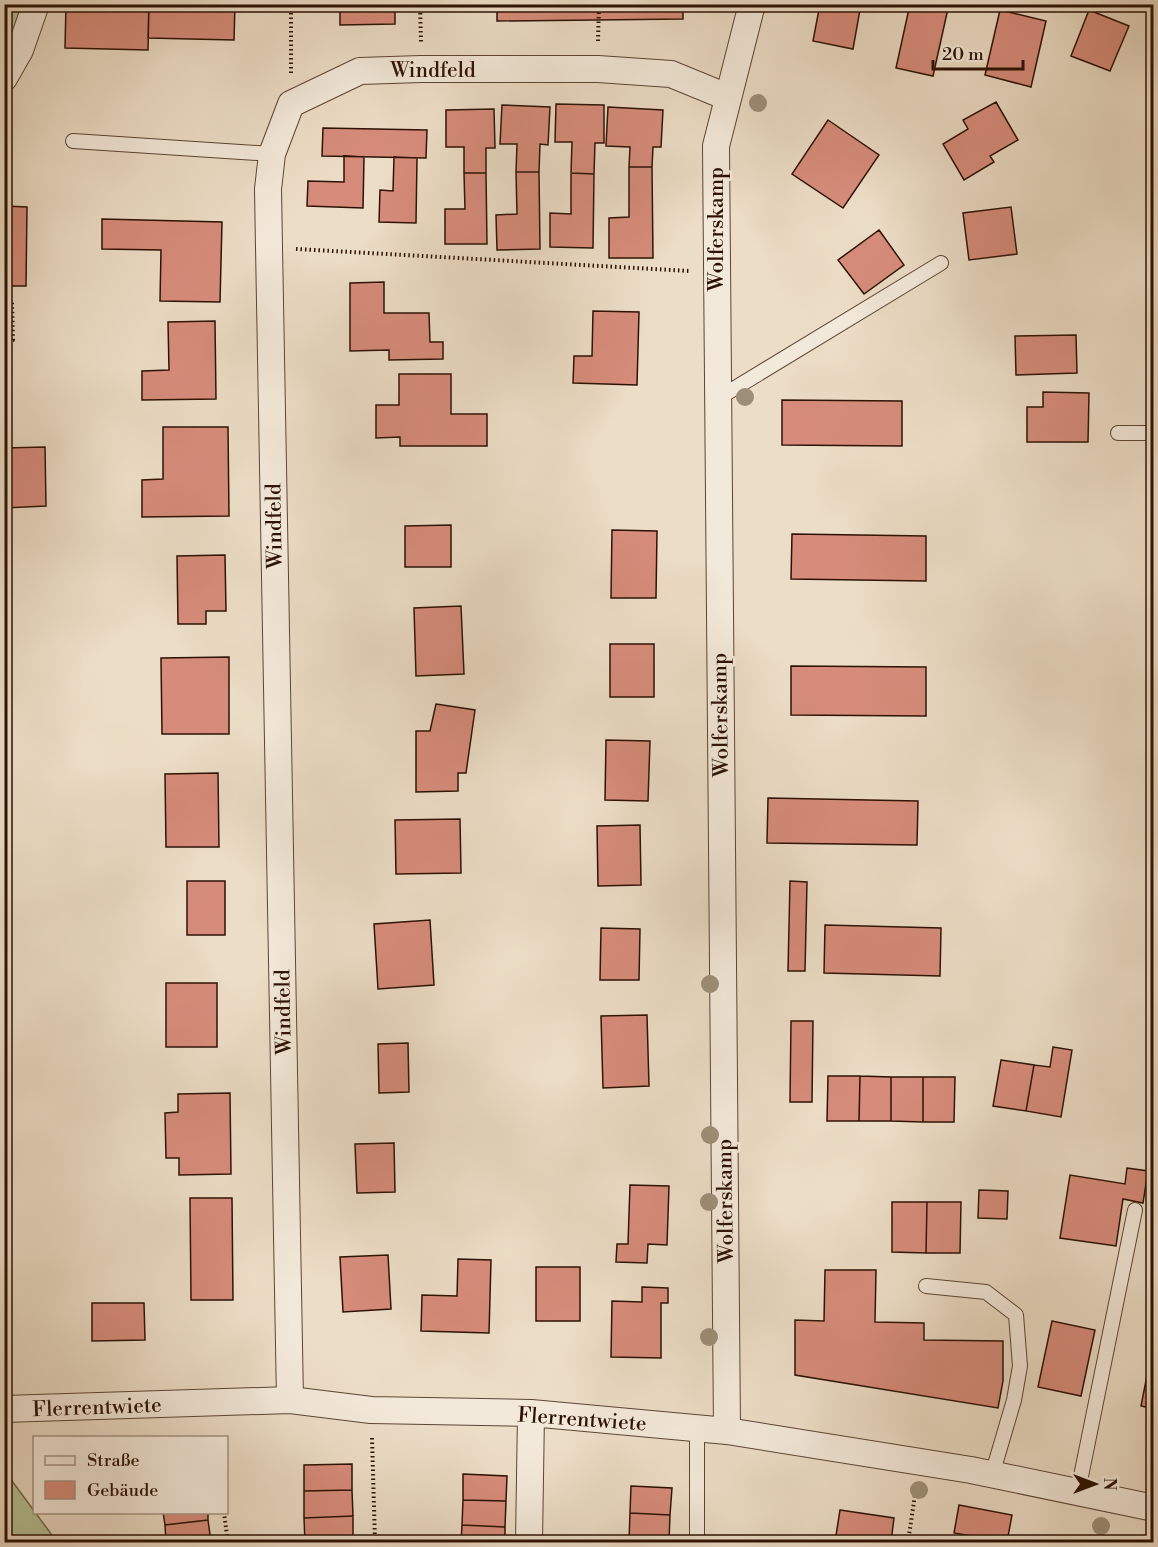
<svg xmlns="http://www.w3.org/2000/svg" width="1158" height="1547" font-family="'Libre Bodoni',serif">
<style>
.green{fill:#b6c297;stroke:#726a4e;stroke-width:1.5}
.building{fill:#d78c7b;stroke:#2d1204;stroke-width:1.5}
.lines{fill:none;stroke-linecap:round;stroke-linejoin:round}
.service-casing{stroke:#5d4534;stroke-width:16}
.minor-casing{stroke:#5d4534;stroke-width:28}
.path{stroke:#2d1204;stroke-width:4;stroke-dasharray:1.5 3;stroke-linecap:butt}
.service{stroke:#f3e9da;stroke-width:14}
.minor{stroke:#f3e9da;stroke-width:26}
.tree{fill:#9d8f77}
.labels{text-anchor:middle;stroke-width:5;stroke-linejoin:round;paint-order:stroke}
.street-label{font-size:21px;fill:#2d1204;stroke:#f3e9da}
</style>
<rect width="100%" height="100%" fill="#ecddc6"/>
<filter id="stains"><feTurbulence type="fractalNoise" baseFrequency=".00333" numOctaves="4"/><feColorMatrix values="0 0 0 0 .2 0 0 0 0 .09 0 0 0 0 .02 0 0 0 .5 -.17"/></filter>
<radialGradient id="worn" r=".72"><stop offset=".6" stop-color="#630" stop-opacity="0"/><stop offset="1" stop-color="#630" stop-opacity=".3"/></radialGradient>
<path class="green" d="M5,5h31l-31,73z
M4,1470l53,72h-52z"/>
<path class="building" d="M66,4h83l-1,46 -83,-2z
M149,4h86l-1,36 -86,-2z
M340,4h55v20l-55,1z
M497,4h186v15l-186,2z
M820,4h41l-8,45 -40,-8z
M910,4h39l-16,72 -37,-8z
M1000,10l46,11 -15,66 -46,-12z
M1089,10l40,16 -19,45 -39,-15z
M996,102l22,38 -28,16 4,6 -30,18 -21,-36 25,-15 -5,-9z
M556,104l48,1v38h-9l-1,31 -23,-1 1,-31h-17z
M502,105l48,2 -2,38 -8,-1 -1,28h-23l1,-28h-17z
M608,107l55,3 -2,37h-8l-1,20h-23l1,-20 -24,-1z
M494,109l1,39h-9v25h-22v-26h-18v-37z
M828,120l51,35 -36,53 -51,-34z
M323,128l104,2 -1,28 -104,-2z
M344,156l20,1 -1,51 -56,-2 1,-25 36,1z
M394,157l23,1 -1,65 -37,-1 1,-32 13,1z
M629,167h23l1,91h-44v-40l20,-1z
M516,172h23l1,77 -43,1 -1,-35 21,-1z
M464,173h22l1,71h-42v-35h20z
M571,173l23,1 -1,74 -43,-1v-34l21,1z
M4,206l23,1 -1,79h-22z
M1011,207l6,47 -48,6 -6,-47z
M102,219l120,3 -2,80 -60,-1 1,-51 -59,-1z
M879,230l25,35 -40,29 -26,-34z
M384,282v31h45l1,29h13v17l-54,1v-10l-39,1v-68z
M593,311l46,1 -2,73 -64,-2 1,-27h18z
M215,321l1,78 -74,1v-29l27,-1 -1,-48z
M1076,335l1,38 -61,2 -1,-39z
M399,374h52v40h36v32h-87v-9l-24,1v-33h23z
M1043,392l46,1 -1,49h-61v-35h16z
M782,400l120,1v45l-120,-1z
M163,427h65l1,89 -87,1v-37l21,-1z
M45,447l1,59 -42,2v-60z
M451,525v42h-46v-41z
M612,530l45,1 -1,67h-45z
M792,534l134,2v45l-135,-2z
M225,555l1,56h-20v13h-28l-1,-68z
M461,606l3,68 -48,2 -2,-68z
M610,644h44v53h-44z
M229,657v77h-67l-1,-76z
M791,666l135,1v49l-135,-1z
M436,704l39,6 -9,63h-8v18l-42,1v-61h14z
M606,740l44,1 -2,60 -43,-1z
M218,773l1,74h-53l-1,-73z
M768,798l150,3 -1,44 -150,-2z
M460,819l1,54 -65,1 -1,-54z
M640,825l1,60 -43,1 -1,-60z
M187,881h38v54h-38z
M790,881l17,1 -2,89h-17z
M430,920l4,65 -56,4 -4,-65z
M825,925l116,3 -1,48 -116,-3z
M601,928l39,1 -1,51h-39z
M166,983h51v64h-51z
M647,1015l2,71 -46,2 -2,-72z
M791,1021h22l-1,81h-22z
M408,1043l1,49 -30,1 -1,-49z
M1053,1047l19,3 -11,67 -35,-6 8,-46 16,2z
M1001,1060l33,5 -8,46 -33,-5z
M828,1076h32l-1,45h-32z
M860,1076l31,1v44h-32z
M891,1077h32v45l-32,-1z
M923,1077h32l-1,45h-31z
M230,1093l1,81 -52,1v-17h-13l-1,-45 13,-1v-18z
M394,1143l1,49 -38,1 -2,-49z
M1127,1168l21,3 -5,32 -20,-4 -7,47 -56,-8 10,-63 55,9z
M630,1185l39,1 -2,59 -19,-1 -1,19 -31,-1 1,-18h11z
M979,1190l29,1 -1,28 -29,-1z
M190,1198h42l1,102h-42z
M892,1202h35l-1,51 -34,-1z
M927,1202h34l-1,51h-34z
M388,1255l3,54 -48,3 -3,-55z
M458,1259l33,1 -2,73 -68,-2 1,-36 35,1z
M536,1267h44v54h-44z
M825,1270h51l-1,52 49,1v17l79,1v40l-5,27 -203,-33v-55l29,1z
M4,1280h7l-1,54h-6z
M642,1287l26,1v15h-7v55l-50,-1 1,-56 30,1z
M92,1303h52l1,37 -53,1z
M1052,1321l43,9 -14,66 -43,-9z
M1154,1340v69l-13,-3z
M352,1464v26l-48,1v-26z
M463,1474l44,2 -1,25 -43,-1z
M631,1486l41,2 -2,27 -40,-2z
M352,1490l1,26 -49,2v-27z
M463,1500l43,1 -1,26 -43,-2z
M959,1505l53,10 -5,27 -53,-9z
M840,1510l54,8 -3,24h-56z
M163,1512h45v8l-43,5z
M630,1513l40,2 -1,26 -40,-1z
M353,1516v26h-48l-1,-24z
M208,1520l3,22h-45l-1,-17z
M462,1525l43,2v15h-44z
M1122,1537l28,5h-29z
M629,1540l40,1v1h-40z"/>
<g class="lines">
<defs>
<path id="service" d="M73,141l199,13
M717,399l224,-136
M1118,433h36
M926,1286l60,6 30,23 4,51 -6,34 -22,75
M697,1428v114
M1078,1491l57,-281"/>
<path id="minor" d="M4,78l16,-28 16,-46
M290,1400l-21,-1153 -1,-58 4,-35 19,-50 69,-33 61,-2h177l73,5 56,23
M4,1409l286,-9 81,10 160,3 196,18 244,39 183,38
M727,1431l-11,-1285 36,-142
M529,1542l2,-129"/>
</defs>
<use href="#service" class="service-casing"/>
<use href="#minor" class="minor-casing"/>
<path class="path" d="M291,4v69
M420,4l1,38
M598,41l1,-37
M296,249l394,22
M4,342l9,-2 -1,-38
M372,1438l3,104
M224,1512l3,24
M908,1542l8,-54
M1096,1542l4,-17"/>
<use href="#service" class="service"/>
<use href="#minor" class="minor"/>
</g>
<g class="tree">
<circle cx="758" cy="103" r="9"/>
<circle cx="745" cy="397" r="9"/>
<circle cx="710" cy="984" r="9"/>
<circle cx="710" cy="1135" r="9"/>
<circle cx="709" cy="1202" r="9"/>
<circle cx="709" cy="1337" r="9"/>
<circle cx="919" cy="1490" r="9"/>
<circle cx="1101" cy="1526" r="9"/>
</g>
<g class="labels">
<g class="street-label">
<text x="433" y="77">Windfeld</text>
<text transform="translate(716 229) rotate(-90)" y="7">Wolferskamp</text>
<text transform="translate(274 526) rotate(-91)" y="7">Windfeld</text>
<text transform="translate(720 715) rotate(-91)" y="7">Wolferskamp</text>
<text transform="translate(283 1012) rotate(-91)" y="7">Windfeld</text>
<text transform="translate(725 1201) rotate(-91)" y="7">Wolferskamp</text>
<text transform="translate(97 1407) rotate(-2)" y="7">Flerrentwiete</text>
<text transform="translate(582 1419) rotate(4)" y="7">Flerrentwiete</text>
</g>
</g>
<rect width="1158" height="1547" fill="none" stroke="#ecddc6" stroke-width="24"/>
<rect x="6" y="6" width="1146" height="1535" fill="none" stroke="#2d1204" stroke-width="3"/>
<rect x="12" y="12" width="1134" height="1523" fill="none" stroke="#2d1204" stroke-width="1.5"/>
<rect x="33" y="1436" width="195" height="78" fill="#f3e9da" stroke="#a49384" stroke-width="1.5"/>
<rect x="45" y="1456" width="30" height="9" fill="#f3e9da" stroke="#a49384" stroke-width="1.5"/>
<text x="87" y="1466" font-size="18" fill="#2d1204">Straße</text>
<rect x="45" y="1481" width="30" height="18" fill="#d78c7b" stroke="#a49384" stroke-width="1.5"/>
<text x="87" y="1496" font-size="18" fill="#2d1204">Gebäude</text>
<g transform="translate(1095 1484) rotate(90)" stroke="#f3e9da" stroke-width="4.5" paint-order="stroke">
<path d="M0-4.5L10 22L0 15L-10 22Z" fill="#2d1204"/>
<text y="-9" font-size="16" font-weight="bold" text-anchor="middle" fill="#2d1204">N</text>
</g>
<path d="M933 60v9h90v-9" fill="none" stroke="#2d1204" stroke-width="3"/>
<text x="942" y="60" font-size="18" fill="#2d1204" stroke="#f3e9da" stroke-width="4.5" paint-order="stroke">20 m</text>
<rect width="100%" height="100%" filter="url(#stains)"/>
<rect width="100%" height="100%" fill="url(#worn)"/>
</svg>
